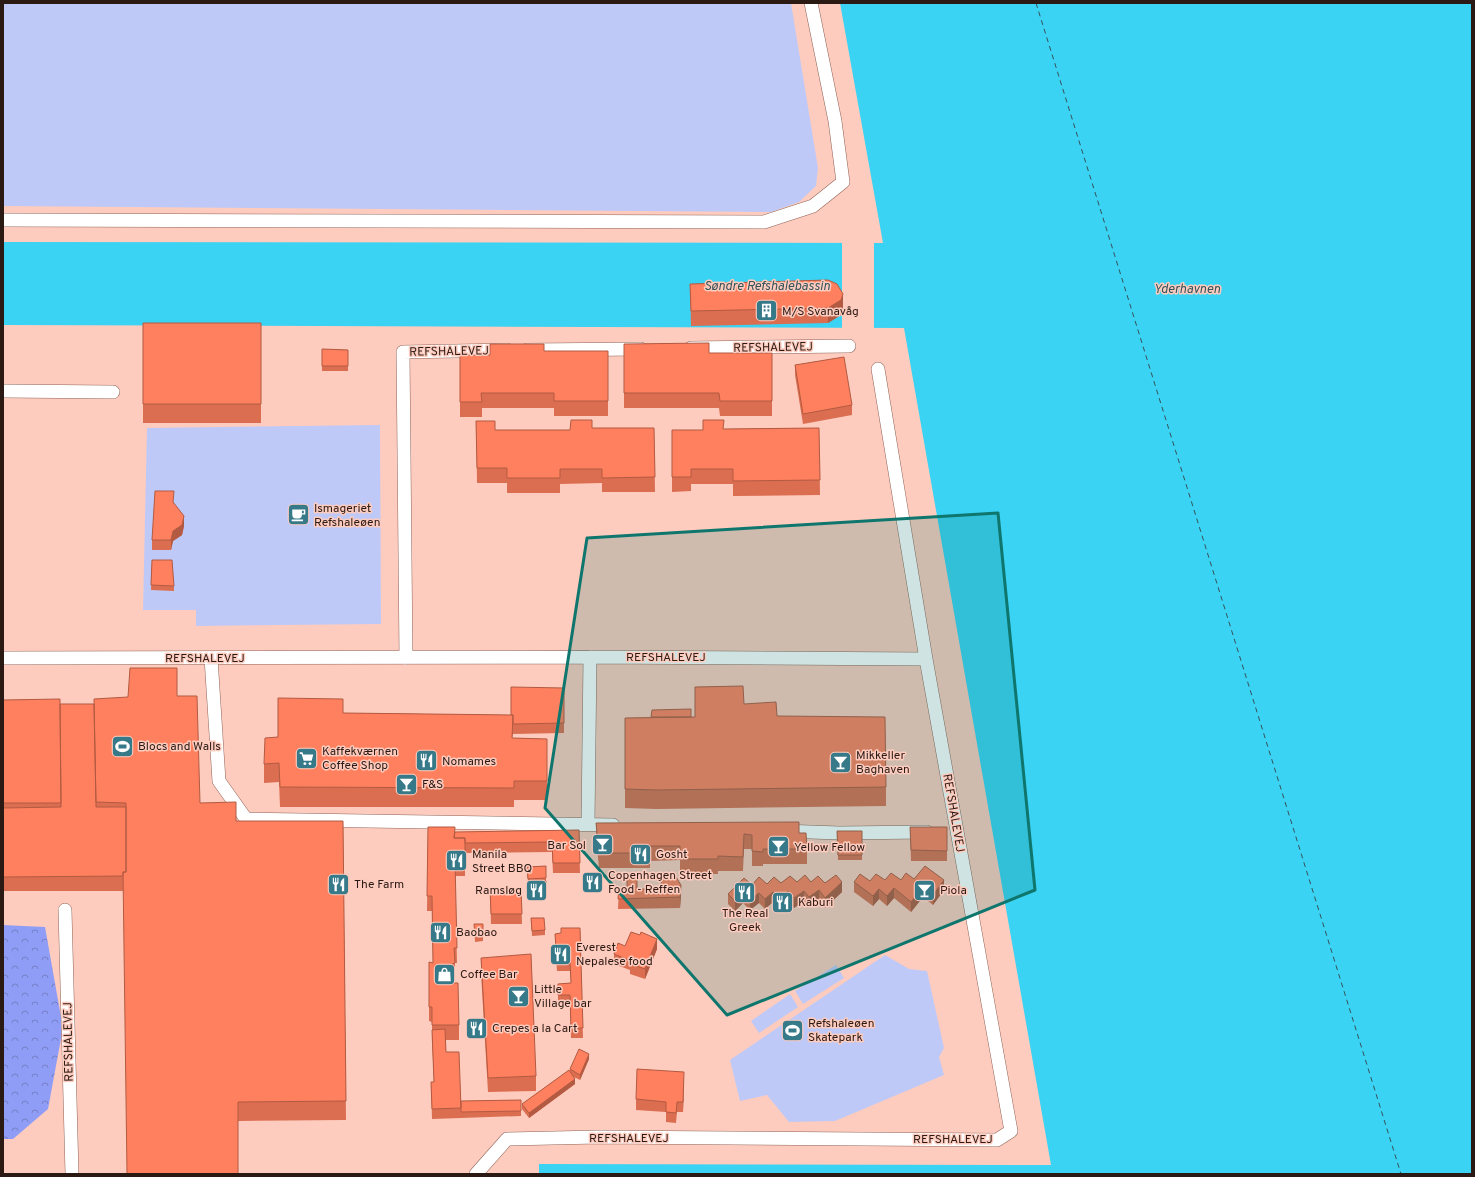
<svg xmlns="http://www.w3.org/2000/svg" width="1475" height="1177" font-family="Overpass,sans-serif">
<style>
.green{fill:#bfc9f7}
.forest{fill:url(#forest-crowns)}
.water{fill:#3bd3f3}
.pier{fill:#feccbe}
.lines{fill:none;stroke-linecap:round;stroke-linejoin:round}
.ferry{stroke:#34525a;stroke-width:1;stroke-dasharray:5 4;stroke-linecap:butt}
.lane-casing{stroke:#8f6458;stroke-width:14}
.lane{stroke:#fff;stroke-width:13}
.wall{fill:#db6e51}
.shaded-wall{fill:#b25a42}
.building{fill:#ff805e;stroke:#b25a42}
.marked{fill:#0f766e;fill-opacity:0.2;stroke:#0f766e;stroke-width:3;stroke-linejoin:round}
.labels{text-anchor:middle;stroke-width:3;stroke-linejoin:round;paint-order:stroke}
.poi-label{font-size:12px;fill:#2b1914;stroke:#feccbe;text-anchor:start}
.street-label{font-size:12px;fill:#2b1914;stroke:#feccbe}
.water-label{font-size:13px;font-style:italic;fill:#34525a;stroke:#feccbe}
</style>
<defs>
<pattern id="forest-crowns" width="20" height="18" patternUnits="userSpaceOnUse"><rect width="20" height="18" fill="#909df6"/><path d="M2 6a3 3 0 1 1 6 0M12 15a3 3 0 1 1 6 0" fill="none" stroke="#767fc6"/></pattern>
</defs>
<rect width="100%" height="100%" fill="#feccbe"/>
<path class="green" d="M3,3h788l27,165 -2,18 -17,16 -28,10 -768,-6z
M380,425l1,199 -185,2v-16h-53l4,-182z
M885,955l24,14 18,2 17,77 -5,9 5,18 -109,46 -46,1 -22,-27 -27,6 -10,-41z
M836,965l8,13 -41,26 -8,-13z
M790,994l8,13 -39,26 -8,-12z"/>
<path class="forest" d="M3,925l42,2 18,101 -15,81 -35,30h-10z"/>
<path class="water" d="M840,3h632v1171h-933v-10l512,1 -147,-837 -901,-3v-83l880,1z"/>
<path class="pier" d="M842,241h32v89l-32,-1z"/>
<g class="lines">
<path class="ferry" d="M1036,3l365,1171"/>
<defs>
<path id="lane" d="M3,220l761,2 49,-16 30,-24 -8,-61 -24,-118
M691,348l158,-2
M527,350l114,-1
M3,391l110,1
M3,658l587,-1 336,2
M211,658l8,123 27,38 367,6
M406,658l-3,-306 104,-2
M588,824l2,-167
M782,831l57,2 88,-1
M65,910l7,264
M476,1174l31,-35 91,-2 399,3 14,-9 -85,-472 -48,-290"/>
</defs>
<use href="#lane" class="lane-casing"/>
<use href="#lane" class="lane"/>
</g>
<path class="wall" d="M690,284l153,24 -2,7 -13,8 -137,3z
M143,323h118v100h-118z
M624,344l85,9h63v63h-52l-1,-8h-95z
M322,349l26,1v21h-26z
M544,351h64v65h-54v-8h-72v9h-22v-62h30z
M795,365l57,40v10l-49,9 -8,-49z
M476,421l19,9h75l22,-2h62l1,64h-53v-9l-42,1v9h-53v-10h-30z
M819,428l1,67 -87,1v-12h-42v7l-19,1v-62h31l21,-1z
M173,503l11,23 -2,9 -9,6 -2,9h-19v-10z
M152,560l22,26v5l-23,-1z
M564,688v45l-51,1 -1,4 35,1v61h-33v7h-234l-1,-25 -15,1v-19l14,-27 65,-24 168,2z
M177,696l23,107 36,18h107l3,299 -108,1 -115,-230h-120v-191l57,4h34z
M744,704l33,12 109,71v19l-230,3 -31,-1v-90l70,-1z
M596,823l203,10 8,16v15h-44v2h-11v-17h-8l-1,22h-25v3h-38v-14l-30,1v7h-51l-3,-31z
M428,827l26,11 125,-8 1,43h-27l-1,-21 -87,1v23h-10l2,87h-2v15l-3,1v4l7,42v15h-13v12l15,49 60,-1v16l-60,2 -29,1 -1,-37h3l-2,-42v-18l-3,-1v-44l4,-14 -1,-52h-5z
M910,827h37v34h-36z
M837,831h25v29h-24z
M546,866v30l-17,1 -2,-30z
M914,879l30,11 -11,15 -10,-8 -12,15 -17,-14 -7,8 -8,-7 -6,7 -19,-14v-10z
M811,882l14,1 17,9 -17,16 -6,-8 -10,7 -5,-6 -10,7 -6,-7 -8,7 -7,-6 -8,7 -6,-6 -9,7 -7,-7 -8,8 -7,-7v-10l24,-9z
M619,888l18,1 44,6 -1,13 -62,1z
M490,889h31l1,35h-31z
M531,918l14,12v5l-13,1z
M474,924h9v17l-8,1z
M580,928l3,110h-12l-1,-33h-12v-21l13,-1 -1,-12h-13l-2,-27v-10l6,-1z
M625,946l32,3 -12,30 -15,-5v-4l-16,-6v-10z
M481,958l55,118v15l-48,1 -7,-119z
M589,1059l-9,21 -6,-3 1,7 -46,34 -7,-9v-5l48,-33v-2z
M684,1082l-1,30h-6l-1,11 -10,-1v-10l-30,-2v-11z"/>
<path class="shaded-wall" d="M843,294v14l-2,7 -13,8v-15z
M184,516v10l-2,9 -9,6 -2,9v-10l2,-9z
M944,880v10l-11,15v-10z
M842,882v10l-17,16v-10z
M681,885v10l-1,13v-11z
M923,887v10l-12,15v-10z
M894,888v10l-7,8v-10z
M879,889v10l-6,7v-10z
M819,890v10l-10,7v-10z
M788,891v10l-8,7v-10z
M804,891v10l-10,7v-10z
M773,892v10l-8,7v-10z
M743,893v10l-8,8v-10z
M759,893v10l-9,7v-10z
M657,939v10l-12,30v-10z
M589,1054v5l-9,21v-5z
M684,1072v10l-1,30v-10z
M575,1079v5l-46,34v-5z"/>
<path class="building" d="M828,280l9,4 6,10 -2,6 -13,8 -137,3 -1,-27z
M143,323h118v81h-118z
M709,343v10h63v48h-52l-1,-8h-95v-49z
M490,344h54v7h64v50h-54v-8h-73l1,9h-22v-47h30z
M322,349l26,1v16h-26z
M844,357l8,48 -49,9 -8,-49z
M571,420h21v8h62l1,49 -53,1v-9h-42v9h-53v-10h-30l-1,-47h19v9h75z
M703,420h21l-1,9 96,-1 1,52 -87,1v-12h-42v8h-19v-47h31z
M155,491h19l-1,11 11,14 -2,9 -9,6 -2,9h-19z
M152,560h20l2,26 -23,-1z
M130,668h47v28h20l3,107 36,-1v19h107l3,280 -108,1v72h-111l-4,-302h3v-69l-30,-1 -2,-103 34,-2z
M743,686l1,18 32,-2 1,14 108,1 1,70 -230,3 -31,-1v-71l70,-1v-30z
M511,687l53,1v35l-51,1v-9h-2z
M278,698l65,1v14l170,2 -1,23 35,1v42h-33v7l-234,-1 -1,-24 -15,1 1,-26 13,-1z
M60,699l1,104h-58v-103z
M60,704h34l2,103h30v65h-3v4l-120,1v-69l58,-1z
M691,709v8h-40l1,-7z
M799,822v11h7l1,16h-44v3l-11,-1v-16l-8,-1 -1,23 -25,-1v3h-38v-13h-30v7h-51l-3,-30z
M428,827h27l-1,11h11v23h-10l2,87h-3l1,15 -3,1v9l-16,-1v11h22l1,42h-27v-18h-3v-45l4,1 -1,-67h-5z
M910,827h37v24l-36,-1z
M579,830l1,33h-27l-1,-21 -87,1v-5h-11l1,-6z
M837,831h25v24h-24z
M546,866v12l-18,1 -1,-12z
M925,866l19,14 -11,15 -10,-8 -12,15 -17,-14 -7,8 -8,-7 -6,7 -19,-14 6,-8 10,7 6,-7 9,6 6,-7 10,7 5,-7 8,6z
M662,873l12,1 7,11 -1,12 -62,2 1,-11 8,1v-13h10v13h24z
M805,875l6,7 7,-6 7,7 11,-8 6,7 -17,16 -6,-8 -10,7 -5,-6 -10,7 -6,-7 -8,7 -7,-6 -8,7 -6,-6 -9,7 -7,-7 -8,8 -7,-7 16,-16 8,7 7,-8 8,7 7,-7 7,6 9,-7 7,6z
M528,881h18v10l-17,1z
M490,889h31l1,25h-31z
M531,918h13l1,12 -13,1z
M474,924h9v12l-8,1z
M561,928h19l3,100h-12l-1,-33h-12v-11l13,-1 -1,-22h-13l-2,-27 6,-1z
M631,932l9,3 1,-3 16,7 -12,30 -15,-5 1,-3 -17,-7 4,-11 7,3z
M531,954l5,122 -48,2 -7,-120z
M445,1029l1,23h13l2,56 -29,1 -1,-27h3l-2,-52z
M579,1049l10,5 -9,21 -10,-6z
M637,1069l47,3 -1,30h-6l-1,11 -10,-1v-10l-30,-3z
M569,1070l6,9 -46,34 -7,-9z
M521,1100v11l-60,1v-11z"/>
<path class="marked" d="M998,513l37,377 -308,125 -182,-207 42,-270z"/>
<defs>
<symbol id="building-square" viewBox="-11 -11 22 22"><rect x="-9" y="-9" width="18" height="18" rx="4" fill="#367989" stroke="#feccbe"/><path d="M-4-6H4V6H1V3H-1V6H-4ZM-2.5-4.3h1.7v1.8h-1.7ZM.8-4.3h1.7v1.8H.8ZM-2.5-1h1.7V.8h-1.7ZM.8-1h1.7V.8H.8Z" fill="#fff"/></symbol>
<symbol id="cafe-square" viewBox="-11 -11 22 22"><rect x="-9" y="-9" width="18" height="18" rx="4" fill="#367989" stroke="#feccbe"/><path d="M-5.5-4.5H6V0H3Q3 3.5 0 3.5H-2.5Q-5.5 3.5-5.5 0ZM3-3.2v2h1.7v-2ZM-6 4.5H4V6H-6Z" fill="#fff"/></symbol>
<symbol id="stadium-square" viewBox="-11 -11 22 22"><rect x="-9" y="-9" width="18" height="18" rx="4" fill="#367989" stroke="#feccbe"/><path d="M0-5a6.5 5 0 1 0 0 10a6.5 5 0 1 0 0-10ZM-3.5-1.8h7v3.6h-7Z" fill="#fff"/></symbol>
<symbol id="supermarket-square" viewBox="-11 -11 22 22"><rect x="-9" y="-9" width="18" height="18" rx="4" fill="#367989" stroke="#feccbe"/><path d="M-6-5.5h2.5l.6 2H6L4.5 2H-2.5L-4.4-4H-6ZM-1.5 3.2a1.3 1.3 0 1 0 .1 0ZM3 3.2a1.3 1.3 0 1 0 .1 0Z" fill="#fff"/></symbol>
<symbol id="restaurant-square" viewBox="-11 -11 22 22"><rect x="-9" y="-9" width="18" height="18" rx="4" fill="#367989" stroke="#feccbe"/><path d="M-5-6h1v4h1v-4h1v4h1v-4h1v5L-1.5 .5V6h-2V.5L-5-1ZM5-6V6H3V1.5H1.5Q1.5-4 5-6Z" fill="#fff"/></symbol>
<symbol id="bar-square" viewBox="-11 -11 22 22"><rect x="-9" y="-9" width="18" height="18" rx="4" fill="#367989" stroke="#feccbe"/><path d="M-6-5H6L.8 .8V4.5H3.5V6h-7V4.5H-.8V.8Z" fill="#fff"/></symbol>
<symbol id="shop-square" viewBox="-11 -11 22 22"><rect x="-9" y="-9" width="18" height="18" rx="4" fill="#367989" stroke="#feccbe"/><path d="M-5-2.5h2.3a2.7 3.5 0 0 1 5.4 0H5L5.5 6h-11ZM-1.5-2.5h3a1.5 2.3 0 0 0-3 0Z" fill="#fff"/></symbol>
</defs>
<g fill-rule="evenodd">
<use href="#building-square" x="754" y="298" width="25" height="25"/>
<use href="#cafe-square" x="286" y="502" width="25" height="25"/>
<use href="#stadium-square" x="110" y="734" width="25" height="25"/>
<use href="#supermarket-square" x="294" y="746" width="25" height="25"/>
<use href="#restaurant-square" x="414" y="748" width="25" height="25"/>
<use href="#bar-square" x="828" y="750" width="25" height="25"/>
<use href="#bar-square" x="394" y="772" width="25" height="25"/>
<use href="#bar-square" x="590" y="832" width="25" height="25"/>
<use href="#bar-square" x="766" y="834" width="25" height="25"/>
<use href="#restaurant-square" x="628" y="842" width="25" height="25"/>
<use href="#restaurant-square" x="444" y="848" width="25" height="25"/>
<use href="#restaurant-square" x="580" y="870" width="25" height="25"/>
<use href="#restaurant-square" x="326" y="872" width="25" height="25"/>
<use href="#restaurant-square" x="524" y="878" width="25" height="25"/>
<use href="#bar-square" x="912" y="878" width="25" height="25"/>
<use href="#restaurant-square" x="732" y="880" width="25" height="25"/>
<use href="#restaurant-square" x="770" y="890" width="25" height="25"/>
<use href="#restaurant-square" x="428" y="920" width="25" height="25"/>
<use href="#restaurant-square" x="548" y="942" width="25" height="25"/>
<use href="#shop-square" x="432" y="962" width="25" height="25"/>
<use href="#bar-square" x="506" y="984" width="25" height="25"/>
<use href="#restaurant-square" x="464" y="1016" width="25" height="25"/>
<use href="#stadium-square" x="780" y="1018" width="25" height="25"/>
</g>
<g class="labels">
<g class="poi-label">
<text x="782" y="315">M/S Svanavåg</text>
<text x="314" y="512">Ismageriet<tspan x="314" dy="14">Refshaleøen</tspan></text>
<text x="138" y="750">Blocs and Walls</text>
<text x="322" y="755">Kaffekværnen<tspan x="322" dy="14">Coffee Shop</tspan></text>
<text x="856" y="759">Mikkeller<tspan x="856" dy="14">Baghaven</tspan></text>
<text x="442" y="765">Nomames</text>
<text x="422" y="788">F&amp;S</text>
<text x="586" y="849" text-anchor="end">Bar Sol</text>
<text x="794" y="851">Yellow Fellow</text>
<text x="472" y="858">Manila<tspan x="472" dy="14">Street BBQ</tspan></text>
<text x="656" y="858">Gosht</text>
<text x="608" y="879">Copenhagen Street<tspan x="608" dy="14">Food - Reffen</tspan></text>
<text x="354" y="888">The Farm</text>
<text x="522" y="894" text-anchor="end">Ramsløg</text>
<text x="940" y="894">Piola</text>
<text x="798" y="906">Kaburi</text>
<text x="745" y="917" text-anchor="middle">The Real<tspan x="745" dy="14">Greek</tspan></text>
<text x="456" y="936">Baobao</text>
<text x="576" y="951">Everest<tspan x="576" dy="14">Nepalese food</tspan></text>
<text x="460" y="978">Coffee Bar</text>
<text x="534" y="993">Little<tspan x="534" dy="14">Village bar</tspan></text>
<text x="808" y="1027">Refshaleøen<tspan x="808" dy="14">Skatepark</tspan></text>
<text x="492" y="1032">Crepes a la Cart</text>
</g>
<g class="street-label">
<text transform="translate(773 347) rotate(-1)" y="4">REFSHALEVEJ</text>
<text transform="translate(449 351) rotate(-1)" y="4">REFSHALEVEJ</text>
<text x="666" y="661">REFSHALEVEJ</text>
<text x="205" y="662">REFSHALEVEJ</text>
<text transform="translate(954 813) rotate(80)" y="4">REFSHALEVEJ</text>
<text transform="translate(68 1042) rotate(-91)" y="4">REFSHALEVEJ</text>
<text x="629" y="1142">REFSHALEVEJ</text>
<text x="953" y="1143">REFSHALEVEJ</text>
</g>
<g class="water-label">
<text x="767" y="290">Søndre Refshalebassin</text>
<text x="1187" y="293">Yderhavnen</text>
</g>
</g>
<rect width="1475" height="1177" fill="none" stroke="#2b1914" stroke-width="8"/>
</svg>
